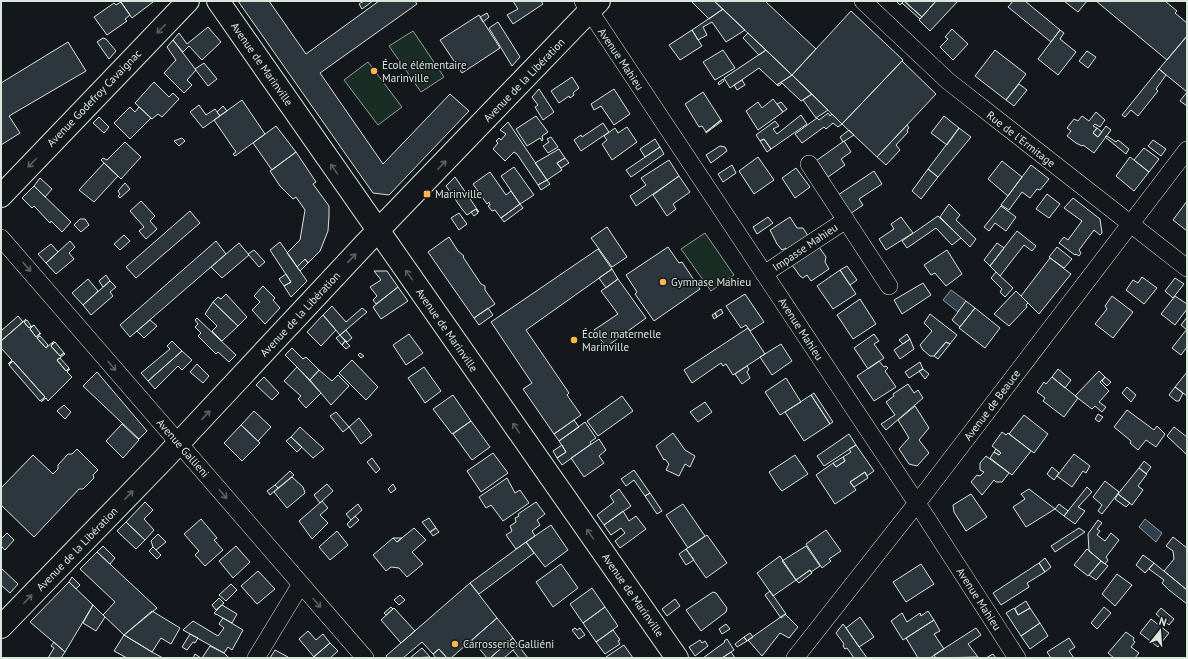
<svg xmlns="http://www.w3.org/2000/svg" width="1188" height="659" font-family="'PT Sans',sans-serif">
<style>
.green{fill:#1a2d24;stroke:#939e99}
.water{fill:#2f3f4d;stroke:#939e99}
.building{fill:#2c363c;stroke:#d8e6dc}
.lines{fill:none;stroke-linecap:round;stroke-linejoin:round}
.street-casing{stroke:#d8e6dc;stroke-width:18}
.secondary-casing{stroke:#d8e6dc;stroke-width:24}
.street{stroke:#14181c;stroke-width:17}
.secondary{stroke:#14181c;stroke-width:22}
.oneway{stroke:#59605f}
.poi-dot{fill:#ffb74d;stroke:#14181c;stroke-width:1.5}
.labels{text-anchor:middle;stroke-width:3;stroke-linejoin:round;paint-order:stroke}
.street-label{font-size:11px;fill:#d8e6dc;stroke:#14181c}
.poi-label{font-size:11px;fill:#d8e6dc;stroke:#14181c;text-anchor:start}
</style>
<rect width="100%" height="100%" fill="#14181c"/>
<path class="green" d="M413,31l31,46 -23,15 -32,-46z
M368,62l34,45 -24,18 -34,-45z
M705,233l29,42 -23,16 -30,-42z"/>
<path class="water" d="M951,290l15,11 -8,11 -15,-12z
M1145,519l17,14 -6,9 -17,-15z"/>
<path class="building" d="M120,1h32l1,1 -21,16z
M238,1h31l37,53 73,-53h36l2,3 -97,69 63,91 67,-70 19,17 -80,84 -16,-2z
M364,1h9l-11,8 -3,-5z
M513,1h28l2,3 -30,20 -6,-9 11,-6z
M691,1h23l9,8 -14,10z
M714,1h51l51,48 -24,26z
M896,1h8l-4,4z
M904,1h32l-14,16z
M904,1l18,16 -2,2 -18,-16z
M936,1h22l-28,30 -11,-11z
M1013,1h12l35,29 -9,12 -43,-35z
M1064,1h23l-9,11z
M1096,1h69l12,10 -2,2 12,10v13l-20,24z
M121,2l9,13 -5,4 2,2 -20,14 -13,-18 20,-14 2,2z
M723,9l22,21 -19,12 -14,-20 -9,5 4,8 -9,5 -6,-10z
M851,11l52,49 -61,64 -50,-49z
M487,13l2,4 -6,5 -3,-5z
M479,15l21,33 -38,25 -22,-33z
M498,22l22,35 -8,9 -23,-38z
M208,27l13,15 -19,18 -13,-14 -6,6 -10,-12 6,-7 8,11z
M952,29l16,15 -15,16 -13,-13 8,-8 -3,-2z
M692,30l10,16 -22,14 -11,-15z
M1060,30l4,3 -4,6 16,13 -18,23 -20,-16z
M748,33l18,17 -7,5 -16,-17z
M1187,36v56l-28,-23z
M103,38l3,1 10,12 -7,8 -12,-17z
M173,40l23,30 -9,10 5,5 -8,8 -20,-20 12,-13 -9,-13z
M68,42l18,29 -77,45 11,17 -19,12v-62z
M723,50l12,18 -20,12 -12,-18z
M766,50l26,25 -15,10 -18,-17 -29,20 -6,-10z
M995,50l31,24 -20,26 -31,-24z
M1087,51l9,6 -8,11 -9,-7z
M902,61l34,33 -59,63 -35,-33z
M204,63l13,16 -9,7 -13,-17z
M1159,69l7,6 -10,14 2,2 -20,25 -7,-6 -6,7 -3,-2z
M792,75l20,19 -11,7 -19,-18 -3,3 -2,-1z
M572,77l7,11 -6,5 1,2 -4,3 -1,-2 -10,7 -8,-12z
M723,79l1,2 -5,4 -1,-2z
M742,80l3,5 -8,5 -3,-5z
M154,82l15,15 4,-4 6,6 -17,18 -4,-3 -6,5 -17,-16z
M1019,84l8,6 -13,16 -8,-6z
M539,89l15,23 -11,8 -8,-13 3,-2 -6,-8z
M614,89l16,25 -16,11 -13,-19 -7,4 -3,-6z
M703,92l18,28 -15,12 -4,-6 -3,1 -14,-23z
M1187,92v14l-7,-5z
M812,94l16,16 -12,8 -13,-18z
M773,99l10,13 -25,18 -12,-19 12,-9 4,6z
M242,100l23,34 -30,22 -2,-2 3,-2 -22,-32z
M781,102l6,7 -4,3 -6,-8z
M199,105l7,10 9,-6 5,7 -17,12 -13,-16z
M223,106l4,5 -7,5 -3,-4z
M130,107l5,5 4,-5 12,11 -21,21 -16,-16z
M1096,112l9,8 -5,7 -5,-3 -2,2 4,2 -4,5 5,4 8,-11 5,4 -17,23 -11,-8 -1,1 -6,-3 -9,-7 4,-5 -4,-3 7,-9 4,2 4,-5 7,5z
M828,113l2,3 2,-2 10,10 -4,3 -5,-4 -7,6 -2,-2 -22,16 -7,-9 22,-16 2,2z
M801,115l6,9 -36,25 -7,-10 -4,2 -4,-6 19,-14 4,5 -6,3 4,5z
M536,116l12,16 -6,4 1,4 -1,1 -2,-3 -13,8 -11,-17z
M944,116l15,12 -12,17 -16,-12z
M99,117l10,10 -5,6 -11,-10z
M721,120l1,1 -16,12v-1z
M508,122l39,58 -9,5 -21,-31 -3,-2 -9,9 -12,-12 5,-6 -2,-2 3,-3 2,2 5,-6 -6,-4z
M603,123l6,9 -28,19 -7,-11 7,-5 1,2z
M907,125l2,3 -2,2 1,2 -12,13 4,5 -14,15 -9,-8z
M276,126l20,26 -24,18 -19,-27z
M627,127l10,15 -25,18 -10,-16 5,-4 -3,-4 11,-8 3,5z
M959,128l12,9 -33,40 -10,-8z
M1097,128l5,4 -4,5 -5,-4z
M849,130l5,5 -11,7 -3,-5z
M1107,136l9,6 2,-2 11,9 -3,5 -21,-17z
M551,137l7,10 -10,6 -5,-7 6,-4 -2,-3z
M182,138l3,3 -6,5 -5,-5z
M655,139l5,8 -15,10 -5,-8z
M764,139l7,10 -4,3 -7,-11z
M1153,140l13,9 -5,7 -13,-10z
M844,141l7,11 -10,7 4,6 -17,12 -10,-15 -4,4 -1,-3z
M125,142l16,15 -20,22 -20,-19 2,-2 4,2z
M720,146l5,1 2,4 -16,12 -5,-8z
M660,147l4,7 -33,23 -5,-7z
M1144,148l15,11 -10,13 -15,-12z
M559,149l6,9 -8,5 5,7 -15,10 -12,-17z
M296,152l20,30 -3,2 16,22v10l-1,15 -8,20 -12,12 -3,-4 -8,8 -10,-14 13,-13 5,-30 -9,-13 -3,2 -13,-13 -10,-15z
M758,157l16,23 -20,14 -15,-23z
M1130,157l19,15 -15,19 -18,-15z
M565,158l4,5 -8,5 -4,-5z
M669,160l10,16 -43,30 -6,-10 16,-11 -5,-7z
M1002,161l20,16 -14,19 -20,-17z
M104,163l14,13 -24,26 -15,-12z
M732,165l4,8 -13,9 -5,-8z
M1031,165l18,14 -9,11 -3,-1 -7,9 -8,-6 -13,18 -8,-5z
M514,167l20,28 -14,9 -19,-28z
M796,168l14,19 -15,11 -13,-20z
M928,169l10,8 -17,22 -9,-8z
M874,171l8,13 -23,15 4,6 -16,11 -12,-19z
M490,172l16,23 5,-4 9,13 -19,14 -6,-8 -3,1 -4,-5 2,-1 -1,-3 -2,2 -14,-20z
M679,176l11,16 -17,12 3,5 -9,7 -14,-21z
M455,177l24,35 -3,-3 -9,6 -5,-6 -16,-23z
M40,178l12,11 -7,8 -11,-11z
M547,180l3,4 -9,6 -3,-5z
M125,183l5,6 -10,9 -2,-2 2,-2 -2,-3z
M34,186l37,36 -9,10 -11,-11 -1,2 -16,-17 -2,2 -10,-10z
M1047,194l13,10 -11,14 -13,-9z
M1073,198l27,21 2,14 -2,2 -6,-5 -15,20 2,3 -2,3 -3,-2 -1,1 -16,-12 5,-6 4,3 14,-19 -18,-13z
M141,201l14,15 -5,5 7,8 -11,10 -7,-8 5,-4 -14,-16z
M1187,201v30l-14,-11z
M520,204l3,4 -19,14 -3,-4z
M949,204l11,11 -4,5 20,19 -6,8 -30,-30z
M1001,206l15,11 -10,14 -11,-8 -6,8 -5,-4z
M476,209l2,4 -4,3 -3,-4z
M190,211l10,12 -64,55 -10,-11z
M459,213l8,11 -8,6 -8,-12z
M938,216l23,22 -9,7 -16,-17 -29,20 -5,-7z
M768,217l5,6 -16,11 -4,-7z
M790,217l7,11h6l7,11 -21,14 -3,-5 -4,2 -5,-6 -7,-14z
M901,217l12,16 -27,17 -7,-11 15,-10 -3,-5z
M80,219h5l4,6 -8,7 -7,-7z
M607,227l20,30 -15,10 -21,-29z
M1017,231l19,15 -4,5 -8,-6 -24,31 -10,-10z
M124,235l6,6 -10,9 -6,-6z
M449,237l9,14 6,5 -1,1 18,27 4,2v4l10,14 -21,14 -46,-66z
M70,241l5,6 -6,6 5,6 -18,15 -10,-11z
M216,241l10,13 -96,83 -10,-12z
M280,242l27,39 -16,16 -7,-11 7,-4 -21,-32z
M239,243l10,12 -27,23 -11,-11z
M997,243l7,5 -14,18 -6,-6z
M51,244l7,8 -12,11 -8,-9z
M817,244l9,13 -1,5 4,7 -18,12 -4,-6 -4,3 -3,-2 -10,-14z
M668,247l11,16 3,-1 18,27 -46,32 -19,-27 2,-2 -11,-17z
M1057,247l15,12 -8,9 -15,-11z
M598,249l14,20 -86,61 43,63 -2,2 14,20 -27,19 -31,-45 9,-6 -41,-61z
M254,250l11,12 -6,5 -11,-13z
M947,250l15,24 -16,12 -11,-13 -4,2 -7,-10z
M1050,258l21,16 -32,40 -18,-18z
M305,259l3,4 -8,8 -3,-4z
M847,266l10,14 -7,5 -10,-15z
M612,269l6,10 -12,9 -7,-10z
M840,270l16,24 -23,15 -16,-23z
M374,271h13l11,16 -22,17 -3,-4 4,-4 -7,-9 11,-7z
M996,272l17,16 -8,9 -5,-5 2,-3 -11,-11z
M286,274l5,8 -7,4 -5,-7z
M106,275l4,6 -7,6 -4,-6z
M1142,277l15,11 -13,16 -18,-14 7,-10 5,3z
M1175,278l9,6 -11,14 -8,-7z
M88,279l10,12 -15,14 -11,-12z
M618,279l28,39 -40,29 -12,-17 24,-16 -17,-23z
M110,281l6,6 -6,5 3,4 -22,19 -8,-10z
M923,283l8,12 -29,19 -8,-14z
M263,286l12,12 -2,2 7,8 -15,16 -13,-14 8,-8 -6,-6z
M398,287l10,14 -27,18 -8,-12z
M1016,291l12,12 -2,2 1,2 -18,19 -15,-12z
M226,294l21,23 -9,9 -25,-24 5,-5 3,2z
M745,294l19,28 -14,9 -4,-6 -5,3 -15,-22z
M1112,296l21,16 -20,26 -18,-14 12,-15 -2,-3z
M1175,296l12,8v5l-12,16 -14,-11z
M860,299l16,25 -23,15 -16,-24z
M966,301l9,7 -15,19 -8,-7z
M213,302l25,24 -16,15 -10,-10 5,-5 -12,-12z
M332,306l14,16 16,-14 5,4 -27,23 -17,-20z
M488,308l5,7 -14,10 -5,-7z
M975,308l25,20 -15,20 -26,-20z
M721,309l2,4 -6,4 -2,-4z
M715,313l2,4 -3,2 -2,-4z
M930,314l27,21 -7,9 -4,-2 -12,14h-4l-7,-6 -3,-5 12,-14 -8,-8z
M323,315l13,15 -15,16 -14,-14z
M18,316l5,6 -22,19v-10z
M1187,317v13l-6,-5z
M197,318l39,37 -7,7 -11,-10 -2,2 -18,-18 3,-3 -6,-6 3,-3 -3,-4z
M26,319l-2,3 5,6 5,-3 -4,4 6,8 5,-4 -4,5 9,10 8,-7 -3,5 9,10 4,-3 1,1 -8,6 9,11 4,-2 -3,3 5,5 -24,24 -2,-3 -5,4 4,-5 -32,-36 -5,3 4,-4 -11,-12v-7z
M27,320l4,6 -2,2 -5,-6z
M150,320l7,6 -13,12 -7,-7z
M34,325l6,8 -4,4 -6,-8z
M748,328l17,26 -32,21 -7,-11 -3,2 -2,-3 -29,20 -8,-13z
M1187,329v18l-6,8 -9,-7z
M346,330l6,8 -5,4 -7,-7z
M409,334l14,19 -17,12 -13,-20z
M874,334l5,7 -5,3 10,14 -16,11 -14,-21z
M907,334l3,5 -7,5 -4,-4z
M340,335l5,6 -3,4 -6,-7z
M40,336l8,9 -2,3 -9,-10z
M910,339l4,10 -14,10 -6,-9z
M172,341l10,10 -34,30 -7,-8 29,-24 -3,-3z
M345,341l5,5 -4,3 -4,-4z
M55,342l9,11 -4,3 -9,-10z
M946,342l4,2 -12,15 -4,-3z
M781,344l11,17 -20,14 -12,-18z
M292,348l11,11 3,-2 13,13 -9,10 -25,-25z
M182,351l10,9 -10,10 -4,-4 -23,23 -7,-8z
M360,353l4,3 -3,2 -3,-3z
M60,358l9,10 -3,3 -9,-11z
M352,360l26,27 -12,13 -27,-27z
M13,361l32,36 -5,4 -31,-36z
M879,361l5,6 2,-1 2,2 -3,3 11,16 -22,14 -17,-25z
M920,362l3,7 -14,9 -4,-6z
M197,364l12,12 -6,7 -13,-11z
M747,366l2,3 -2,3 3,6 -8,6 -7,-10z
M297,367l24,26 -15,15 -8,-9 3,-3 -17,-15z
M424,367l17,24 -16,12 -17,-25z
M923,369l6,5 -4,5 -6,-8z
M1058,369l13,11 -6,8 -13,-11z
M319,370l13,11 6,-6 11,11 -18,19 -21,-25z
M1099,371l6,6 -5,5 9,9 -10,11 7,5 -4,5 -7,-6 -3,3 -17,-13z
M97,372l50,59 -8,8 -56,-53z
M1187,372v24l-12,-9z
M264,377l15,16 -7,7 -16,-15z
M1052,377l26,21 -14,19 -21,-16 2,-3 -8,-6 7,-10 2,2z
M1105,377l6,5 -4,4 -5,-5z
M786,378l15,24 -21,13 -15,-23z
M908,384l6,9 4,-3 5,8 -37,32 -5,-6 14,-9 -9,-13 8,-6 -1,-2z
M1127,387l9,8 -5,7 -9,-9z
M1175,387l8,6 -4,8h-3l-7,-6z
M814,393l19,29 -3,2 -19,-29z
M453,395l18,26 -19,13 -19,-25z
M811,395l19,29 -26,17 -19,-29z
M622,396l11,15 -35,25 -11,-15z
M705,402l7,10 -14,10 -8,-10z
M64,405l7,7 -6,7 -8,-8z
M915,406l14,22 -10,12 10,13 -12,13 -8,-2 -10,-15 10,-11 -11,-18z
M1127,410l27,20 3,-4 8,8 -9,13 -10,-7 -8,10 -8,-7 1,-2 -17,-14z
M254,411l17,16 -13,14 -17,-16z
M336,412l13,15 -6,5 -13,-16z
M1098,414l5,3 -4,5 -4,-3z
M1024,415l24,19 -14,19 -25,-19z
M359,418l13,17 -11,9 -12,-17z
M574,420l5,7 -20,14 -5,-7z
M471,421l19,26 -18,13 -19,-26z
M585,422l11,16 -6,4 1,2 -29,21 -5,-7 9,-6 -7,-11z
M122,424l17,16 -16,18 -17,-17z
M241,425l19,18 -18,18 -18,-18z
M300,427l24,22 -11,9 -22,-21z
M1174,427l13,10v18l-20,-19z
M1002,432l4,3 2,-2 23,18 -19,24 -22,-17 4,-6 5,3 2,-2 -9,-7z
M673,433l12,17 10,6 -5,11 -5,-3 -6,12 -13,-6 3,-6 -4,-5 -1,1 -8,-14z
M849,434l7,11 -32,21 -7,-10z
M291,437l11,10 -5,5 -11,-11z
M599,439l7,11 -7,6 5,7 -20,14 -13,-19z
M562,445l4,7 -9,6 -4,-7z
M856,445l18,26 -7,5 -2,-4 -15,10 6,8 -21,14 -19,-29 17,-12 3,4 9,-6 -2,-4 8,-5 -2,-3z
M77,449l21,21 -5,5 1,3 -11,11h-4l-45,48 -33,-32v-17l32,-33 20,19 5,-5v-4l10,-11h4z
M996,449l5,4 -2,2 -5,-3z
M493,453l15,20 -27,19 -14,-21z
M1074,454l16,12 -4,7 -3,-2 -11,16 -15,-11z
M795,455l13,19 -26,17 -5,-6 -8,-13z
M986,456l23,17 -7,9h-6l-2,-2 -12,15 -11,-13 6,-7 3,1 4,-4 -4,-2v-7z
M843,457l2,4 -9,6 -3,-4z
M372,458l8,11 -4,4 -9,-11z
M1144,461l7,6 -5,7 -7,-6z
M1052,467l7,6 -5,7 -7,-6z
M1139,468l8,6 -9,12 5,4 -11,15 -14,-11z
M634,470l16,23 -5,3 -11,-16 -8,6 -5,-7z
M290,471l4,4 -16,13 -3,-3z
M865,472l3,6 -14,9 -4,-5z
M292,477l11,10 2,6 -18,15 -13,-16z
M507,478l8,15 5,-3 9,13 -26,18 -12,-16 -5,3 -7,-11z
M1105,481l14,11 -17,22 -4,-3 4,-6 -9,-8z
M327,484l6,7 -13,12 -6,-8z
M393,484l3,5 -5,4 -3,-4z
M275,485l3,3 -8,7 -3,-4z
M1087,487l5,5 -14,15 7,4 -10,13 -11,-8z
M619,489l12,17 -27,19 -7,-10 17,-13 -4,-6z
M1029,489l26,20 -29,18 -13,-20 12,-8 -4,-5z
M650,493l12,18 -5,3 -12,-18z
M971,494l16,23 -21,14 -12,-19 -1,-7z
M1118,494l12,9 -4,4 -11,-8z
M322,501l6,7 -8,7 8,8 -16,16 -13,-18z
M145,502l8,8 -9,9 10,11 -9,10 -19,-18z
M536,502l9,12 -8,6 3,5 -8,6 3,5 -19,13 -10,-14 6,-4 -2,-5 6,-4 -1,-4 4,-2 -1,-2z
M358,504l4,6 -11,10 -5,-6z
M683,504l22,32 -17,12 -22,-33z
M1059,504l9,7 -4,5 -9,-7z
M623,511l6,10 7,-5 10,13 -26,19 -5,-7 10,-8 -4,-5 -10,7 -7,-10z
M355,516l4,4 -9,8 -3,-4z
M429,518l7,10 -6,4 -8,-10z
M201,519l16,19 -3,2 9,10 -18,16 -10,-11 4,-4 -15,-17z
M1098,520l4,3 -5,6 3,2 -3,4 8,6 6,-8 8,7 -13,17 2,3 -3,4 -16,-13 -1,-17z
M126,522l19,18 -9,9 -19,-18z
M551,525l17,25 -23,17 -19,-25z
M414,528l12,12 -14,12 11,12 -16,13 -8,-9 -8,-1 -5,4 -13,-16 20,-17 4,4z
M436,528l3,4 -6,4 -3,-4z
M1079,528l6,4 -30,20 -4,-6z
M826,530l15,21 -12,8 2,2 -9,7 -16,-24z
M337,531l11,14 -18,15 -11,-13z
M7,533l7,7 -9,10 -4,-4v-7z
M158,534l8,8 -10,8 -3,-3 -2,-6z
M707,535l20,28 -21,15 -20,-29z
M1173,537l14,11v42l-23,-19 10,-12 -1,-8 -7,-5z
M393,538h9l-5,4z
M526,542l8,11 -55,41 -9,-11z
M103,546l12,12 -5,6 -13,-12z
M236,546l14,16 -17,16 -14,-17z
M806,546l14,20 -9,6 -1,-2 -14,10 -14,-19z
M153,547l8,8 -4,4 -8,-8z
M686,549l8,11 -8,5 -7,-11z
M1087,549l14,12 -13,15 -14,-11z
M97,552l60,56 -33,27 -21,-20 12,-13 -35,-33z
M1143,555l11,8 -9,10 -9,-8z
M780,556l16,24 -23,16 -16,-23z
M1045,558l6,9 -6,5 -6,-9z
M1101,561l7,5 -12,14 -7,-5z
M1039,563l6,9 -18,11 2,4 -28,18 -8,-12z
M1154,563l33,27v14l-18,-14 -7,-7 2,-3 -15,-11z
M561,564l17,24 -25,19 -17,-25z
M921,564l13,20 -28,18 -13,-20z
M1,568l17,16 -8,9 -9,-8z
M810,570l2,3 -13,10 -3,-3z
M258,571l17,18 -18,15 -16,-18z
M1117,574l15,11 -17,21 -13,-12z
M72,577l8,8 -4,4 -7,-7z
M69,582l24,23 -28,47 -35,-30z
M470,583l27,35 -46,40h-4l-8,-9 -6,5 -11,-12 -19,16h-15l-2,-2z
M231,584l6,6 -11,11 -7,-6z
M592,588l13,19 -22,16 -13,-19z
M770,591l16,23 -5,4 -16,-23z
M713,592l3,1 11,15 -1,4 -25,19 -15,-21z
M400,595l5,5 -6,5 -5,-5z
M219,598l5,5 -8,7 -4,-5z
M675,599l5,7 -13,10 -5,-7z
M1026,601l4,7 -12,7 -3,-7z
M93,605l12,12 -9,14 -13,-8z
M222,605l15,9 -5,9 -18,-10z
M391,607l2,2 -7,6 -2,-2z
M605,607l13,19 -22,16 -13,-19z
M1104,607l7,6 -14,16 -6,-6z
M394,608l21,23 -14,12 -20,-23z
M1014,608l4,7 12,-7 10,15 -19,13 -15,-23z
M1161,608l13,11 -5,6 -13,-11z
M152,611l28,17 -9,16 -10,-6 -9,14 -28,-17z
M928,611l6,9 -31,20 -12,-19 11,-8 5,9 13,-9 1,3z
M785,614l13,13 -9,11 -9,-5 -18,23 -14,-16z
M860,617l14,20 -15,10 -13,-19z
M223,618l20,12 -11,20 -4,-3 -4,6 -41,-23 10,-9 25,15 6,-8 -5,-4z
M497,618l16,20 -23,20h-3l-15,-18z
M1151,619l18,14 -11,14 -18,-14z
M934,620l6,11 -6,3 10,15 -14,9h-12l-12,-20z
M1040,623l8,13 -18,13 -9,-13z
M726,624l4,5 -8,5 -3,-5z
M843,624l3,4 21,30h-13l-7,-10 -2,1 -2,-3 1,-2 -8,-11z
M575,628l2,2 3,-2 5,7 -6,4 -7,-9z
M976,628l5,7 -13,9 10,13 -42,1 -2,-3z
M613,630l7,10 -2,1 2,3 -15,10 -9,-12z
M308,631l8,9 7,-6 7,9 -16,14 -15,-18z
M1126,632l8,6 -1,2 2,2 -4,5 8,6 -4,5h-21l-6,-5z
M750,633l3,4 -6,4 -3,-4z
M190,634l8,4 -3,5 -2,-1 -6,8 -5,-3z
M124,635l28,17 11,6h-36l-13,-7z
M744,637l3,4 -10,6 -2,-3z
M513,638l5,7 -5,5 -9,8h-14z
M1069,638l6,9 -6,4 5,7h-23l-4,-6z
M727,639l7,11 -12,8h-19l22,-16 -1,-1z
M700,640l2,3 3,-2 3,5 -13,10 -6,-9z
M54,642l11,10 -4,6h-13l6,-10 -3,-2z
M330,643l8,8 -8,7h-18z
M518,645l10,13h-9l-6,-8z
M624,645l9,13h-26l-1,-1z
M210,646l14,7 5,5h-27z
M422,648l8,9 -20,1z
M439,649l8,9h-11l-3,-4z
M275,650l13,7v1h-18z
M731,652l4,6h-13z
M195,654l6,4h-8z
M993,654l3,4h-10z"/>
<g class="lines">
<defs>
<path id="street" d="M583,1l343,516 91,141
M863,1l85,80 239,187
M809,164l80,122
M1,238l364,420
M764,274l82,-54
M256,658l45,-74
M795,658l133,-169 259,-339"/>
<path id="secondary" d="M218,1l459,657
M1,196l187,-195
M1,627l162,-167 201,-215 235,-244"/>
</defs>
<use href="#street" class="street-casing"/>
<use href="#secondary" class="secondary-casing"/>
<use href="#street" class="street"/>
<use href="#secondary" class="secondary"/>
</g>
<defs><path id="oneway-shaft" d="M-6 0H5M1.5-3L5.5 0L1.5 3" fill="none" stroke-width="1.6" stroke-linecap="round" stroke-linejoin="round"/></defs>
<g class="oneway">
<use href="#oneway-shaft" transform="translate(161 29) rotate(134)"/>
<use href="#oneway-shaft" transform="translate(32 163) rotate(134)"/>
<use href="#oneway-shaft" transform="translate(442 165) rotate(-46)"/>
<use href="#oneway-shaft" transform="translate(334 169) rotate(-125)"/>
<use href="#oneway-shaft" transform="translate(352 258) rotate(-47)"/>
<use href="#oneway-shaft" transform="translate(27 267) rotate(49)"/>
<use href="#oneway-shaft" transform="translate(409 275) rotate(-125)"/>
<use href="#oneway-shaft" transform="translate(112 366) rotate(49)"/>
<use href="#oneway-shaft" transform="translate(206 415) rotate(-47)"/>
<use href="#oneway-shaft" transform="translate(516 428) rotate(-125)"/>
<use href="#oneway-shaft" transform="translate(223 494) rotate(49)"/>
<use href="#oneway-shaft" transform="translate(129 495) rotate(-46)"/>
<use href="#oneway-shaft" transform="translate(590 534) rotate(-125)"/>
<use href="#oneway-shaft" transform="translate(28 599) rotate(-46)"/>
<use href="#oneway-shaft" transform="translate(317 603) rotate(49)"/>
</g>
<g class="poi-dot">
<circle cx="374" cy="71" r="4"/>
<rect x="423" y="190" width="8" height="8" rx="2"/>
<circle cx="663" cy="282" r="4"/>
<circle cx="574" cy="340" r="4"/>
<circle cx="455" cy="644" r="4"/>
</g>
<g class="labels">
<g class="street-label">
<text transform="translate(621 59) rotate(56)" y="4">Avenue Mahieu</text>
<text transform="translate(262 64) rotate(55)" y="4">Avenue de Marinville</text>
<text transform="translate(524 80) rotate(-46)" y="4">Avenue de la Libération</text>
<text transform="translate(94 98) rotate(-46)" y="4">Avenue Godefroy Cavaignac</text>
<text transform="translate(1021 139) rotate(38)" y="4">Rue de l'Ermitage</text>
<text transform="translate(805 247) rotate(-34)" y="4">Impasse Mahieu</text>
<text transform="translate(300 314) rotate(-47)" y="4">Avenue de la Libération</text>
<text transform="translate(801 329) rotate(57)" y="4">Avenue Mahieu</text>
<text transform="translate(447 330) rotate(55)" y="4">Avenue de Marinville</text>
<text transform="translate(992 405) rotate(-53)" y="4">Avenue de Beauce</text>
<text transform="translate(183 448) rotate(49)" y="4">Avenue Gallieni</text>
<text transform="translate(77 549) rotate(-46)" y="4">Avenue de la Libération</text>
<text transform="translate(633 595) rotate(55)" y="4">Avenue de Marinville</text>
<text transform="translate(979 599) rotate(57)" y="4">Avenue Mahieu</text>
</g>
<g class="poi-label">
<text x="382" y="69">École élémentaire<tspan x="382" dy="13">Marinville</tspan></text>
<text x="435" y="198">Marinville</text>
<text x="671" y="286">Gymnase Mahieu</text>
<text x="582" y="338">École maternelle<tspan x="582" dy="13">Marinville</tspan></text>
<text x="463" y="648">Carrosserie Galliéni</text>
</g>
</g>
<rect width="1188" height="659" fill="none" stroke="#d8e6dc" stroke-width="4"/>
<g transform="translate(1160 631) rotate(17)" stroke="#14181c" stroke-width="3" paint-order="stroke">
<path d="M0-3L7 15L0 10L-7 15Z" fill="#d8e6dc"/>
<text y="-6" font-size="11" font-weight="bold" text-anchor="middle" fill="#d8e6dc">N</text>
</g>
</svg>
